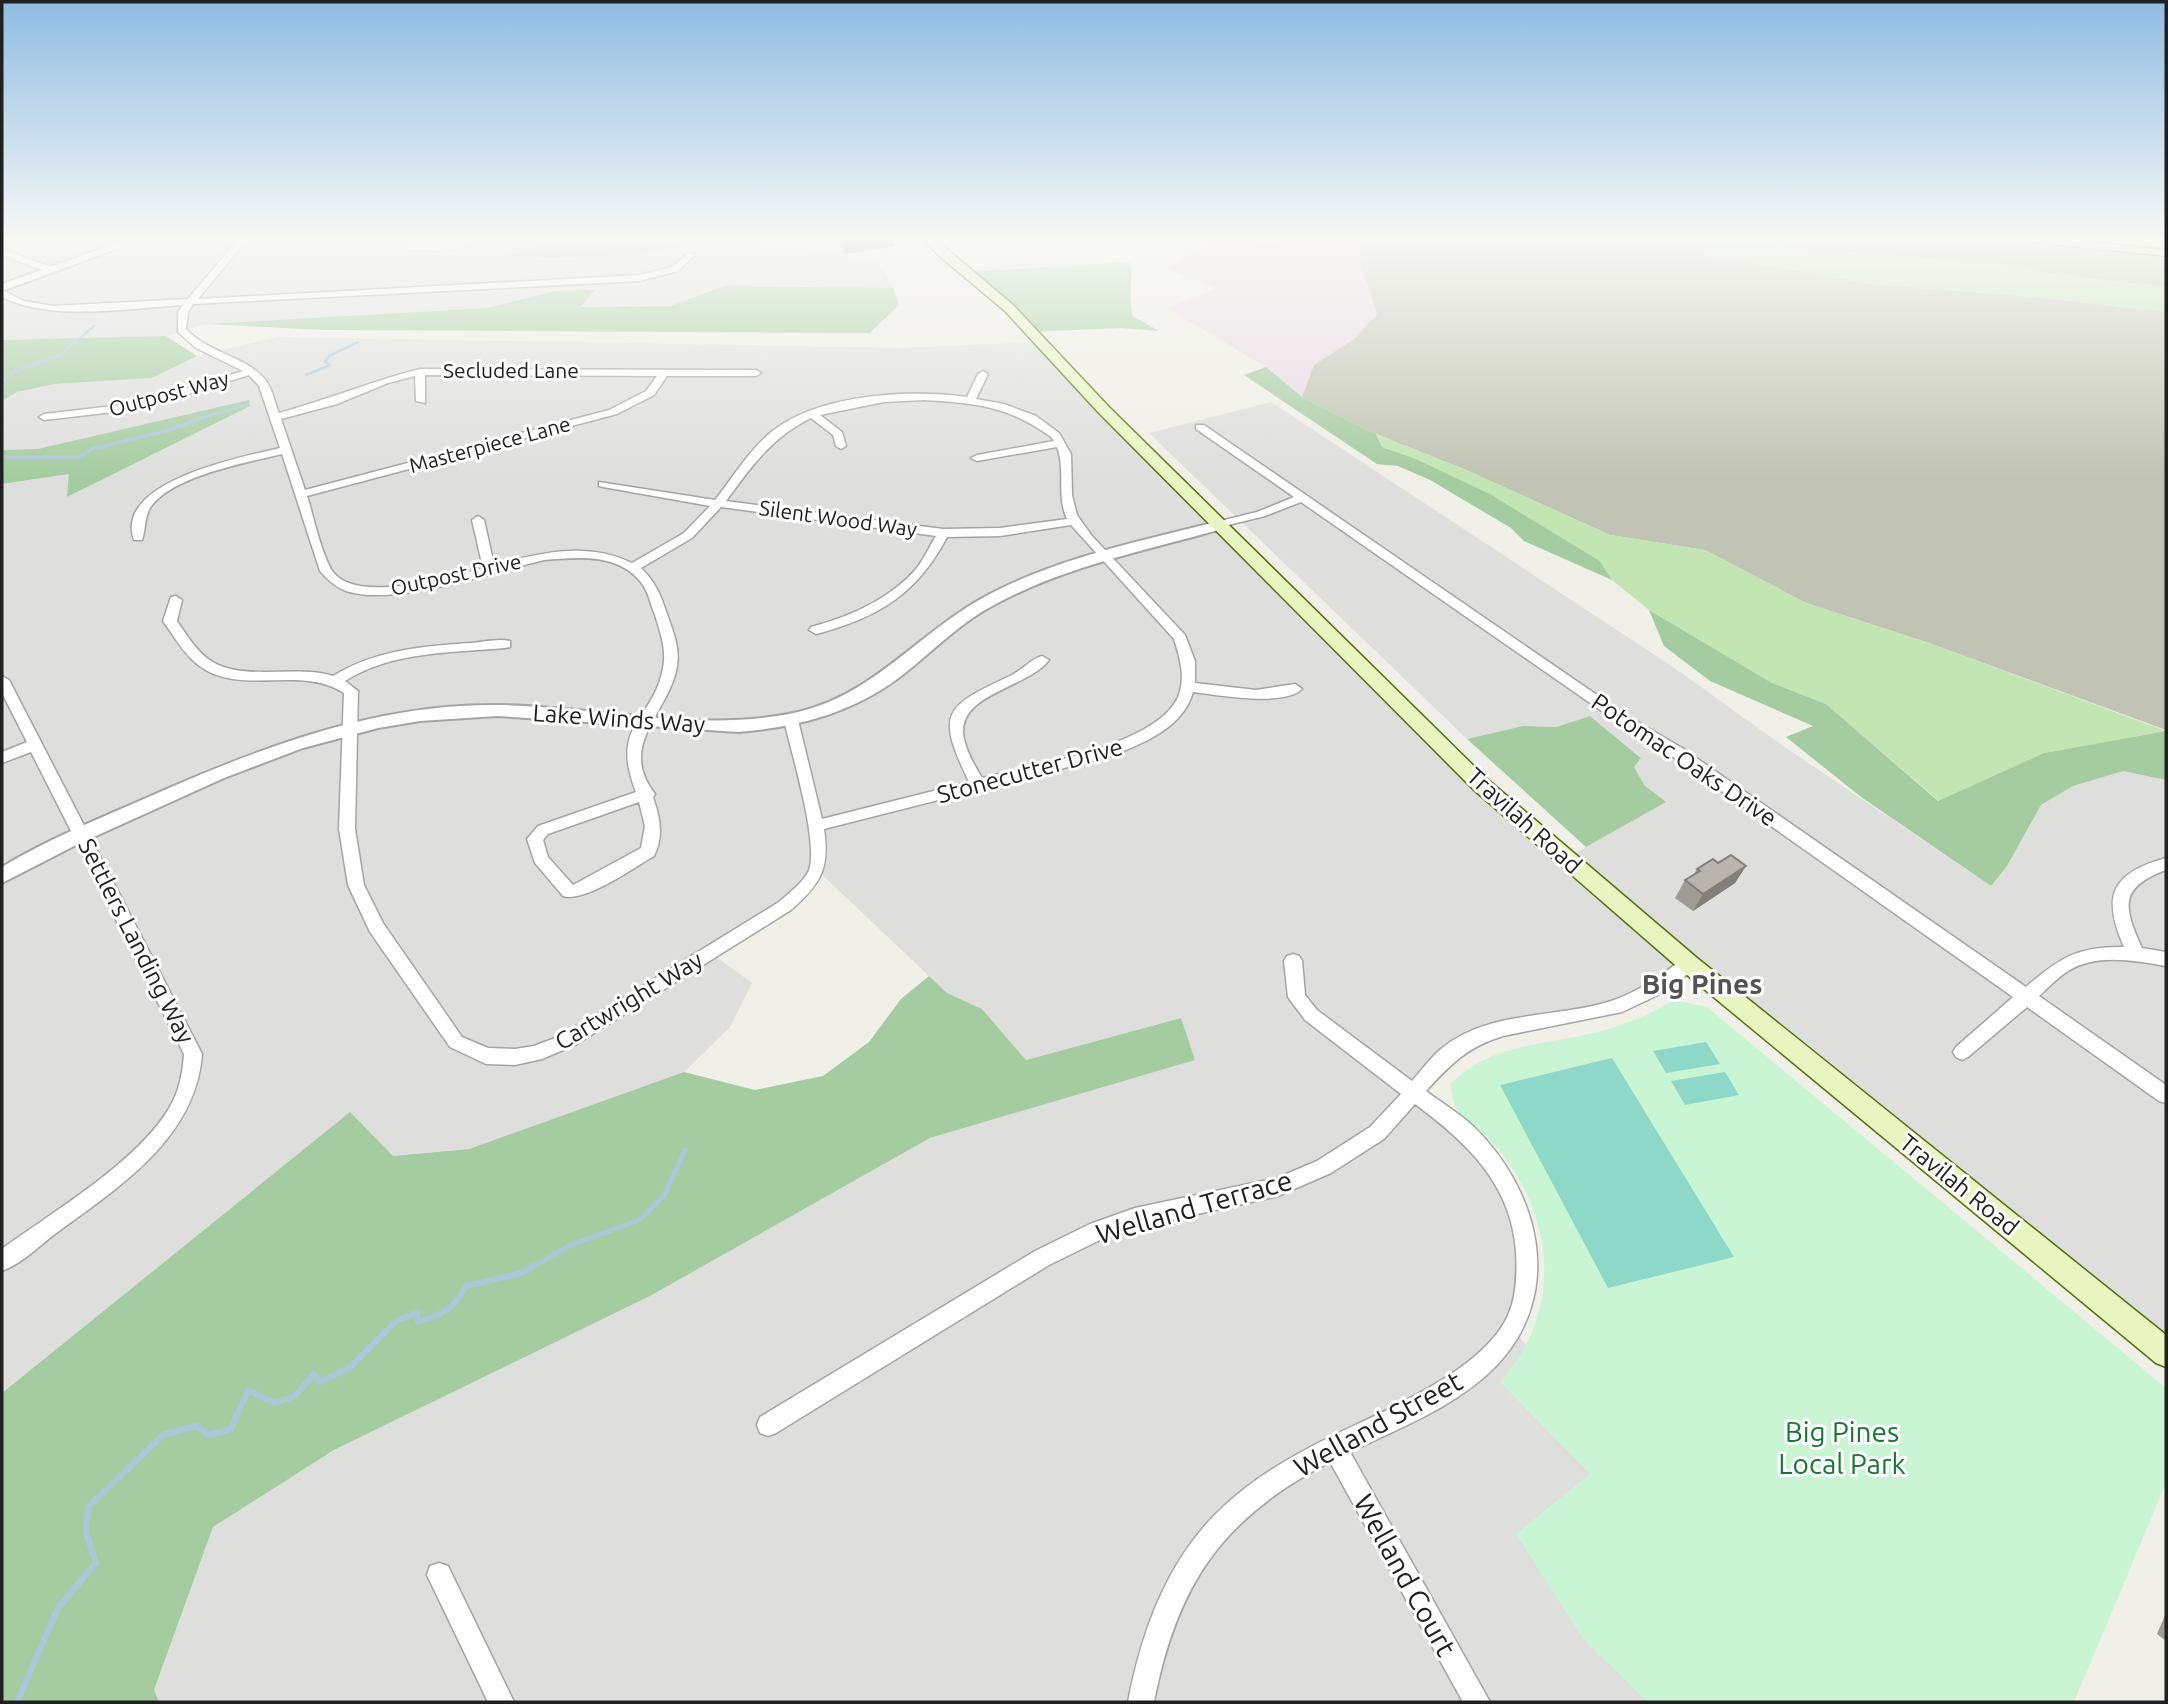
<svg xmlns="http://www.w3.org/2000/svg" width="2168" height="1704" font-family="Ubuntu,sans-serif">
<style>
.residential{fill:#dededd}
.industrial{fill:#e8dae3}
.construction{fill:#c1c4b4}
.grass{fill:#c2e5b3}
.forest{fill:#a5cca0}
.park{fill:#caf5d5}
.pitch{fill:#8dd8c9}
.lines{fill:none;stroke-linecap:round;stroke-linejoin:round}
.stream-far3{stroke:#acc7da;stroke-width:2.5}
.stream-far2{stroke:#acc7da;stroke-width:3.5}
.stream-far1{stroke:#acc7da;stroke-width:5}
.stream{stroke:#acc7da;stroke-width:6}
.minor-casing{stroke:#a4a4a4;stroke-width:3}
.tertiary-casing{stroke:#a4a4a4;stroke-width:4}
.secondary-casing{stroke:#53700f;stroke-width:3}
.minor{fill:#fff;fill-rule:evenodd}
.tertiary{fill:#fff;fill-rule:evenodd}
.secondary{fill:#e8f5c1;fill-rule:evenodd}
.wall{fill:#9f9c96}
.shaded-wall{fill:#827f7a}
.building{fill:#b9b5ae;stroke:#827f7a;stroke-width:2}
.labels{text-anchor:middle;stroke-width:6;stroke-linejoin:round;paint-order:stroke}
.far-street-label{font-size:21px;fill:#202020;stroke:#fff}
.street-label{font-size:24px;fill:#202020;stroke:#fff}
.quarter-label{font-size:28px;font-weight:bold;fill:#535353;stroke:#fff}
.near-street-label{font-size:28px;fill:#202020;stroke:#fff}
.near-park-label{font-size:28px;fill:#167730;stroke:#fff}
</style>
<rect width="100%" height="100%" fill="#f0efe8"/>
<path class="residential" d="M2,239h565l-59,17 184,-11 16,-6h39l131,23 15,26 -169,-2 -53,20 -184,2 -281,16 -40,12 -164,4z
M2035,239h131v12z
M277,337l624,11 139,-6 525,517 100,-57 -20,-16 -11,-19 7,-10 -51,-41 -34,11 -33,-1 -56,13 -318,-306 122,-31 405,267 110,79 205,138 16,-20 34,-61 32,-19 50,-16 43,10v573l-477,-388 -73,42 -137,29 -67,55 57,43 57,97 -13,98 102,125 85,248h-1541l-5,-12 59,-163 121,-77 316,-154 280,-158 265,-78 -15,-42 -154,42 -44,-51 -35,-16 -131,-124 -18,25 -87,59 41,30 -22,44 -46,45 -215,77 -76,7 -44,-43 -347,280v-909l67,-10 -1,23 54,-28 -84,-20 -36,1v-49l15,-9 37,-8 98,-6 45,-22z"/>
<path class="industrial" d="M1324,239h39l-3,21 17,54 -23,25 -40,26 -12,32 -36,-30 -99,-59 50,-20 -51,-19 43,-27 34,5 63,-1z"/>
<path class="construction" d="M1363,239h249l261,45 162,13 131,15v418l-237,-87 -123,-40 -101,-53 -95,-15 -144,-65 -90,-36 -74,-37 12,-32 40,-26 23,-25 -17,-54z"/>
<path class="grass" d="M1205,239h119c-38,14 -75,9 -115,3z
M1612,239h143l43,9 213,17 36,8 119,14v25l-131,-15 -162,-13z
M1376,434l90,36 144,65 95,15 101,53 123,40 237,88 -122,22 -105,48 -113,-97 -54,-21 -123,-73 -37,-30 -12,-19 -110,-67 -74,-35 -34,-12z"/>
<path class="forest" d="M567,239h141c-50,18 -148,20 -202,17z
M1755,239h234l177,19v29l-119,-14 -36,-8 -213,-17z
M1129,262c6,18 -2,32 4,54l26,15 -38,-3 -92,4 -63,-60z
M724,286l169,2 6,17 -29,28 -548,-3 -116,-6 281,-16 68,-17 40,-1 -15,17 91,-1z
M166,336l31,20 -45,22 -98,6 -37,8 -15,9v-61z
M1266,367l36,30 74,37 6,13 34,12 74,35 110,67 12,19 -88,-39 -13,-13 -81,-48 -32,-14 -21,-2 -133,-89z
M249,400l1,6 -183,91 2,-23 -67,10v-34l36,-1z
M1649,610l123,73 54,21 112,97 106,-48 122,-22v49l-43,-9 -50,15 -32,19 -34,61 -16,20 -130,-89 -75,-60 27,-11 -103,-45 -46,-35z
M1590,716l51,42 -7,9 11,19 21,16 -80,45 -119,-108 56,-13 33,1z
M929,976l18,17 35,16 44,51 155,-42 14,42 -265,78 -280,158 -316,154 -121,77 -59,163 5,12h-157v-309l348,-281 43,44 76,-7 215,-77 71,18 68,-14 46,-34 32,-43z"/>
<path class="park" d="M1673,1000l34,7 459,381v95l-92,219h-426l-64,-62 -68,-106 74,-60 -90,-92c61,-67 56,-157 3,-227 -12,-17 -36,-30 -46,-45 -4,-6 -5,-18 -7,-25 39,-41 93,-40 144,-52 28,-7 54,-17 79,-33z"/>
<path class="pitch" d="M1706,1042l14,22 -54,9 -13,-22z
M1612,1058l122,199 -126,31 -108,-203z
M1725,1072l14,23 -54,10 -14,-24z"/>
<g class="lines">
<path class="stream-far3" d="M306,375l24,-10 -5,-3 4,-6 29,-14
M2,382l12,-10 48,-18 32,-28
M201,418l46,-13"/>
<path class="stream-far2" d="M2,457h78l12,-8 74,-18 41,-15"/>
<path class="stream-far1" d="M529,1269l42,-24 68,-25 25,-24 21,-46"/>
<path class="stream" d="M17,1702l41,-94 38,-45 -10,-31 2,-25 75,-72 33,-9 13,9 22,-6 17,-39 26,13 21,-7 19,-22 6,8 30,-15 46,-46 21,-8 1,9c22,-6 38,-15 48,-36l56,-13 10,-6"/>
<defs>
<path id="minor" d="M244,239h10l-13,8 -43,52 441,-24 33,-8 16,-14 7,2 -17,16 -39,10 -446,23 -5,8 -2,17c23,25 62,27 81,53 6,9 8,22 12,31 48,-13 93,-32 141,-44l336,1 5,3 -5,3h-89l-13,19 -37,19 -310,82c7,22 13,53 24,73 21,37 119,8 152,-1l-11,-48 6,-4 6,4 10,45c46,-12 93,-24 138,-2l52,-30 26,-27 -107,-19 -4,-1v-4l116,18c18,-23 33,-48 55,-67 47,-39 138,-44 197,-36l11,-23 5,-3 5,3 -12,25 28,5 32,12 23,17 12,21 1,41 5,20 15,21 93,99 10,26v22l61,7 39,-6 7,5c-18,18 -85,6 -109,3 -10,36 -51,52 -82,64l-287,73c6,41 -4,55 -33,81l-216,135 -33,14 -27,6 -29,-1 -36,-17 -80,-115 -22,-47 -9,-56 5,-136c-44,-29 -105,5 -147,-29 -14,-11 -23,-28 -34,-43l8,-24 5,-1 6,4 -5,21c9,13 18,28 31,38 32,24 87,5 125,17 42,-26 90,-30 138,-33 13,-1 27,-5 39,-2v6l-5,1c-54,5 -113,3 -160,33l13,10 -3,138 9,56 19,38 79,114 26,11 27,1 19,-3 29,-11 216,-133c10,-9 25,-20 30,-32 10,-28 -18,-118 -25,-150l2,-3 5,-2 7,5 24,99 147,-37c-33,-69 -26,-75 41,-106 11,-5 21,-17 32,-20l7,4c-22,29 -95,34 -85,79 3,14 11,27 18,39 49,-12 174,-32 196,-81 8,-19 2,-39 -4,-58l-103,-114 -71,11 -53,1c-30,57 -69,81 -131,97l-7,-4 2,-3c38,-10 79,-28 105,-58 8,-10 13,-22 20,-33l-215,-29 -29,31 -51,30c14,13 20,28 26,46 6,17 13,34 10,52 -7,46 -61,78 -22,128l-2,3c7,21 11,39 1,59 -21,12 -69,47 -91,40l-28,-33 -8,-24 11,-13 98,-34c-27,-69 17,-70 27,-124 4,-18 -3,-36 -8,-53 -4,-9 -6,-21 -12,-30 -22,-32 -65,-28 -99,-25 -50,12 -150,47 -198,31 -11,-4 -19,-12 -26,-20l-38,-117c-36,9 -111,22 -132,54 -6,11 -4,21 -8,32h-8c-21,-59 109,-83 146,-92l-21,-62 -10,-11 -109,34 -96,11 -5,-3 5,-3 95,-11 104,-32 -47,-23 -18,-16v-20l5,-7c-54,3 -133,17 -181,-8v-7l22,11 29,5 135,-7 47,-56zM425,375l232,1 -11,15 -37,19 -304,80 -24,-71 56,-15 51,-21 27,-7 1,25 9,2zM924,400c51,3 85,6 127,37l3,4 -77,14 -6,3 6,3 80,-14c9,24 -1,48 10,72l-67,9 -57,1 -217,-28c25,-34 46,-64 85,-83l22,17 3,11 5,3 5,-3 -4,-14 -22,-17 64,-13zM639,802l6,24 -4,22 -68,37 -25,-28 -5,-17 5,-6z
M477,239h13l-42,12 -40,-1 -4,-3 4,-3 40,1z
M2,249l52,19 1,2 -7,2 -46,-17z
M1196,425h8l422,290 56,33 344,239c33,-29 52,-41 98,-40 -23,-52 -12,-74 42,-89v12c-47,17 -43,37 -24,78l24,4v14c-31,-5 -69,-13 -98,5 -10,6 -20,17 -29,25l127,89v18l-7,-2 -132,-94 -59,50 -6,3 -6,-3 -3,-5 3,-5 57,-50 -341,-241 -56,-35 -315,-219 -36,14 -49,12v-6l41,-10 37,-15 -98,-68z
M2,676l7,4 193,374c-6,83 -81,132 -143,177 -18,13 -36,32 -57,40v-22c50,-37 143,-91 171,-148 7,-14 10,-31 11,-47l-153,-302 -29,11v-11l25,-10 -25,-49z
M1293,954l6,2 3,5 3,34 12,15 95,71c9,-10 18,-23 29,-32 47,-40 118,-30 173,-49 26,-9 47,-25 69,-41l6,-2 6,2 3,5 -3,5 -35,25 -38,18 -119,24c-36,11 -52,28 -77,55 16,12 33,22 47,35 67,65 92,167 24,239 -39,41 -98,63 -147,87l140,250h-27l-133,-240c-108,56 -153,122 -176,240h-26c14,-72 40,-145 96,-196 31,-29 68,-50 106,-69 52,-25 156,-67 179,-124 8,-19 8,-42 7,-62 -5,-68 -50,-109 -101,-147l-31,35 -53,34 -53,23 -143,32 -33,11 -53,26 -273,168 -8,3 -8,-3 -3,-8 3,-8 275,-166 55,-27 45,-16 142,-30 40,-17 53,-34 31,-33 -96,-74 -17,-23 -4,-36 3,-5z
M439,1563l9,3 66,136h-26l-61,-127 3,-9z"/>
<path id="tertiary" d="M129,239h14l-141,52v-7z
M1220,521l7,4 -2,3c-77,22 -160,38 -231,77 -33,17 -60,45 -89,68 -49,39 -105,54 -167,59l-241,-16 -77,5 -42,7 -75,20 -79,30 -148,67 -74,38v-16c43,-26 89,-45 135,-65 115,-51 234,-99 362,-97 98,1 202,29 299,7 74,-17 118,-76 181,-112 72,-41 162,-59 241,-79z"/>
<path id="secondary" d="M924,239h11l78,66 96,102 378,372 210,179 469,377v32l-10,-4 -475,-393 -208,-181 -374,-376 -94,-102 -69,-58z
M2026,239h34l106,11v6l-134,-14z"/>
</defs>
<use href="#minor" class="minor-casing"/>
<use href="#tertiary" class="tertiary-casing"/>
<use href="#secondary" class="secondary-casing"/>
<use href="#minor" class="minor"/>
<use href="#tertiary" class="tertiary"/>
<use href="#secondary" class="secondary"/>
</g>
<path class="wall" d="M835,239h59l1,7 -50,8z
M1718,863l28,3 -11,17 -42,28 -18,-13 10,-18 9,-6 3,-5z
M2166,1613v28l-9,-7z"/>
<path class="shaded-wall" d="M842,239h52l1,7 -50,8z
M1746,866l-11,17 -42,28 10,-17z"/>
<path class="building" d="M1731,855l15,11 -43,28 -18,-14 15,-9 -3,-2 16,-10 5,4z"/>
<linearGradient id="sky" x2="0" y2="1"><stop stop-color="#90bce2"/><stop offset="0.5" stop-color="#f8f8f5"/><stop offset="1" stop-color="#f8f8f5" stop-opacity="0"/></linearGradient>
<rect width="2168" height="477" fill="url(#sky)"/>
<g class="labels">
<g class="far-street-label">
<text x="511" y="378">Secluded Lane</text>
<text transform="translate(169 394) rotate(-15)" y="7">Outpost Way</text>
<text transform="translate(490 445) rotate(-15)" y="7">Masterpiece Lane</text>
<text transform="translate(838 519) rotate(8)" y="7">Silent Wood Way</text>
<text transform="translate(456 575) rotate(-12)" y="7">Outpost Drive</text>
</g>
<g class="street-label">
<text transform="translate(619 719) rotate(4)" y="8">Lake Winds Way</text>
<text transform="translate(1684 760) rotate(34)" y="8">Potomac Oaks Drive</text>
<text transform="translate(1030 771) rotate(-15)" y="8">Stonecutter Drive</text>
<text transform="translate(1524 821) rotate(42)" y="8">Travilah Road</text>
<text transform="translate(136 941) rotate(63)" y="8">Settlers Landing Way</text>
<text transform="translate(629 1001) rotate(-31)" y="8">Cartwright Way</text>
<text transform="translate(1959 1185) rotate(39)" y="8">Travilah Road</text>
</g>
<g class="quarter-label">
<text x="1702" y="994">Big Pines</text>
</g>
<g class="near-street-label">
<text transform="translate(1194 1207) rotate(-16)" y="10">Welland Terrace</text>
<text transform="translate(1378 1424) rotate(-29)" y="10">Welland Street</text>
<text transform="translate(1405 1575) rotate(61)" y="10">Welland Court</text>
</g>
<g class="near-park-label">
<text x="1842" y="1442">Big Pines<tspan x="1842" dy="32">Local Park</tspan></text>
</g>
</g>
<rect width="2168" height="1704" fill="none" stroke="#202020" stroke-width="7"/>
</svg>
